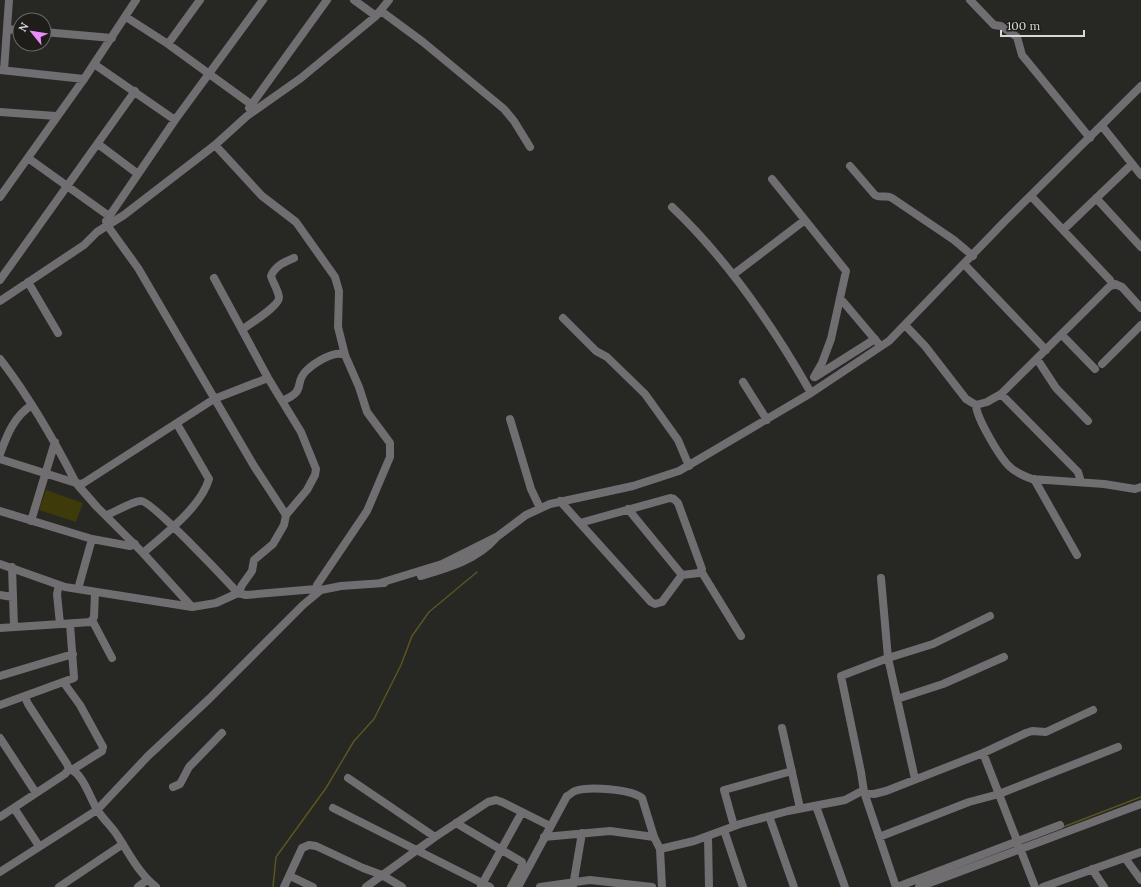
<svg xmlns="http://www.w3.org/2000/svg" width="1141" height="887" font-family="Lora,serif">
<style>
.green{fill:#3f3a0a}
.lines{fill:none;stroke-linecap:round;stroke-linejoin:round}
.stream{stroke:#5c551d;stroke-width:1.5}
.minor{stroke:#706e70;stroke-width:8}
</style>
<rect width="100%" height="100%" fill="#272724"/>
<path class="green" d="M46,490l37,13 -7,19 -37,-12z"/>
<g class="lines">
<path class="stream" d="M1063,827l78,-30
M273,887l3,-30 50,-69 28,-47 20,-22 27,-54 11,-29 17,-24 48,-40"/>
<path class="minor" d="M263,0l-88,120 -69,101 1,4 31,43 116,198 32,49
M354,0l22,16
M970,0l24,25 7,1 16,11 5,18 68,83
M381,11l42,31 81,67 10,12 16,26
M126,17l42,27 84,61
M7,29l13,1
M44,32l68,6
M168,44l32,-44
M94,64l81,56
M0,70l84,9
M4,70l5,-70
M249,108l78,-108
M0,112l56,4
M1102,126l39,49
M98,144l40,30
M215,145l47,51 34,26 39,55 4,14 -1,36 7,28 14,32 8,25 23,31v14l-23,54 -50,74 -1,4 5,1
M28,158l81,58
M850,166l25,29c6,4 11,-1 17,3l62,42 19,16
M772,179l74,92 -15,68 -9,24 -8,14
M1031,196l79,84
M0,197l84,-118 52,-79
M1096,198l45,49
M672,207c57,54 101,119 139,186
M1063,230l69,-66
M964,264l82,86
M734,274l71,-54
M0,280l135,-189
M28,282l30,51
M840,298l38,45
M0,301l84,-56 13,-13 27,-17 91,-70 32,-29 54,-38 75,-62 13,-16
M563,318l33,33 11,6 38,37 33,46 11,26
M905,325l20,21 41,53 10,6 11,-3 14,-8 108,-107 6,-3 7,3 19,21
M242,330c7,-6 38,-24 37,-33 -1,-7 -6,-14 -8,-21 4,-10 13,-14 23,-18
M1062,335l33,34
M0,359c30,39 54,81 76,124l6,1 132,-85 54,-21
M1037,359l19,29 32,33
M1102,364l39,-39
M815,377l60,-38
M743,382l24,38
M1001,394l77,78 3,10
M282,401c26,-11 11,-17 24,-30 8,-8 28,-21 39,-16
M976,405c0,12 24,53 34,62 6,6 14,9 22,12l72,5 31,5 6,-2
M510,419l21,70 9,19
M0,454c7,-19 14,-38 32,-49
M0,459l76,24 21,24 46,46 49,54 24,-4 22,-10 8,2 70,-6
M1034,479l43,76
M560,501l91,101 4,2 7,-2 20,-27 17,-2 3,-4 -24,-66 -4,-4 -4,-1 -90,25
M628,509l54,66
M0,511l92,28 38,7 5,-2
M107,515c8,-3 26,-14 34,-14 11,0 85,79 97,92l4,-8 10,-14 2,-11 19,-16 11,-19 2,-10 21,-25 8,-15 1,-6 -15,-37 -33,-54 -54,-100
M31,521l24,-79
M143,553c22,-19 58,-46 66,-74l-32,-55
M0,564l65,23 127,20
M12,567l2,60
M701,571l40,65
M421,576c27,-8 56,-16 75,-38
M881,578l7,80 27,121
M380,583l62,-19 56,-28 28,-21 24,-11 83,-18 46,-15 132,-78 78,-52 117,-121 135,-134
M59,585l-2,9 3,30
M78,589l14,-50
M0,595l12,2
M92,620l20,38
M0,628l91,-6 3,-5 1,-25
M0,676l73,-22
M64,683l16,22 23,42 -1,4 -30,19
M897,699l46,-15 61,-27
M0,705l74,-27 -4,-54
M782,728l18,80
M0,738l36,55
M983,753l52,134
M69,769c14,3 22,32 29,42 6,9 14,16 19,24 12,18 22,39 39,52
M348,778l87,59
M173,787l7,-3 9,-17 33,-34
M816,806l29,81
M14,808l25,38
M333,808l157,79
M769,816l25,71
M0,817l65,-43 4,-5 -2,-5 -39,-60 -3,-7
M456,823l66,39 -1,7 -10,18
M734,826l-10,-36 68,-19
M724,830l19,57
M708,836l1,51
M544,837l66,-6 44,6
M879,837l90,-35 30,-8 119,-47
M660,849l34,-8 46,-17 48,-13 57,-11 15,-8 14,2 12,-3 97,-38 43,-20 6,-2 14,1 47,-22
M1125,858l16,22
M1092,869l12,18
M0,872l97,-62 51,-54 61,-57 94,-94 18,-15 20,-4 43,-3
M290,876l23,11
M481,886l41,-74
M573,886l9,-53
M59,887l64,-43
M138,887l9,-7
M284,887l18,-39 7,-3 7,1 47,22 19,7 20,12
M366,887l69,-50 53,-35 8,-2 6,2 48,24
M518,887l49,-91c3,-1 5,-4 8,-5 14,-5 55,-2 67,7l12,39 6,12 2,38
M540,887l50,-7 62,7
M896,887l-32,-95 -3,-20 -20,-96 47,-18 45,-14 57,-28
M897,887l163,-62
M919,887l222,-83
M1043,887l98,-35"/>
</g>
<g transform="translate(32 32) rotate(300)"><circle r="19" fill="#1e1d1a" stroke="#686765"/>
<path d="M0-3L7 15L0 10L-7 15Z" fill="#ec8cfa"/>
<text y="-6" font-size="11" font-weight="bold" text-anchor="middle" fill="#d7d7d5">N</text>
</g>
<path d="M1001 30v6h83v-6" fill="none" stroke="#d7d7d5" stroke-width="2"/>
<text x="1007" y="30" font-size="12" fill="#d7d7d5" stroke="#1e1d1a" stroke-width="3" paint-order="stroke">100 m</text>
</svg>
